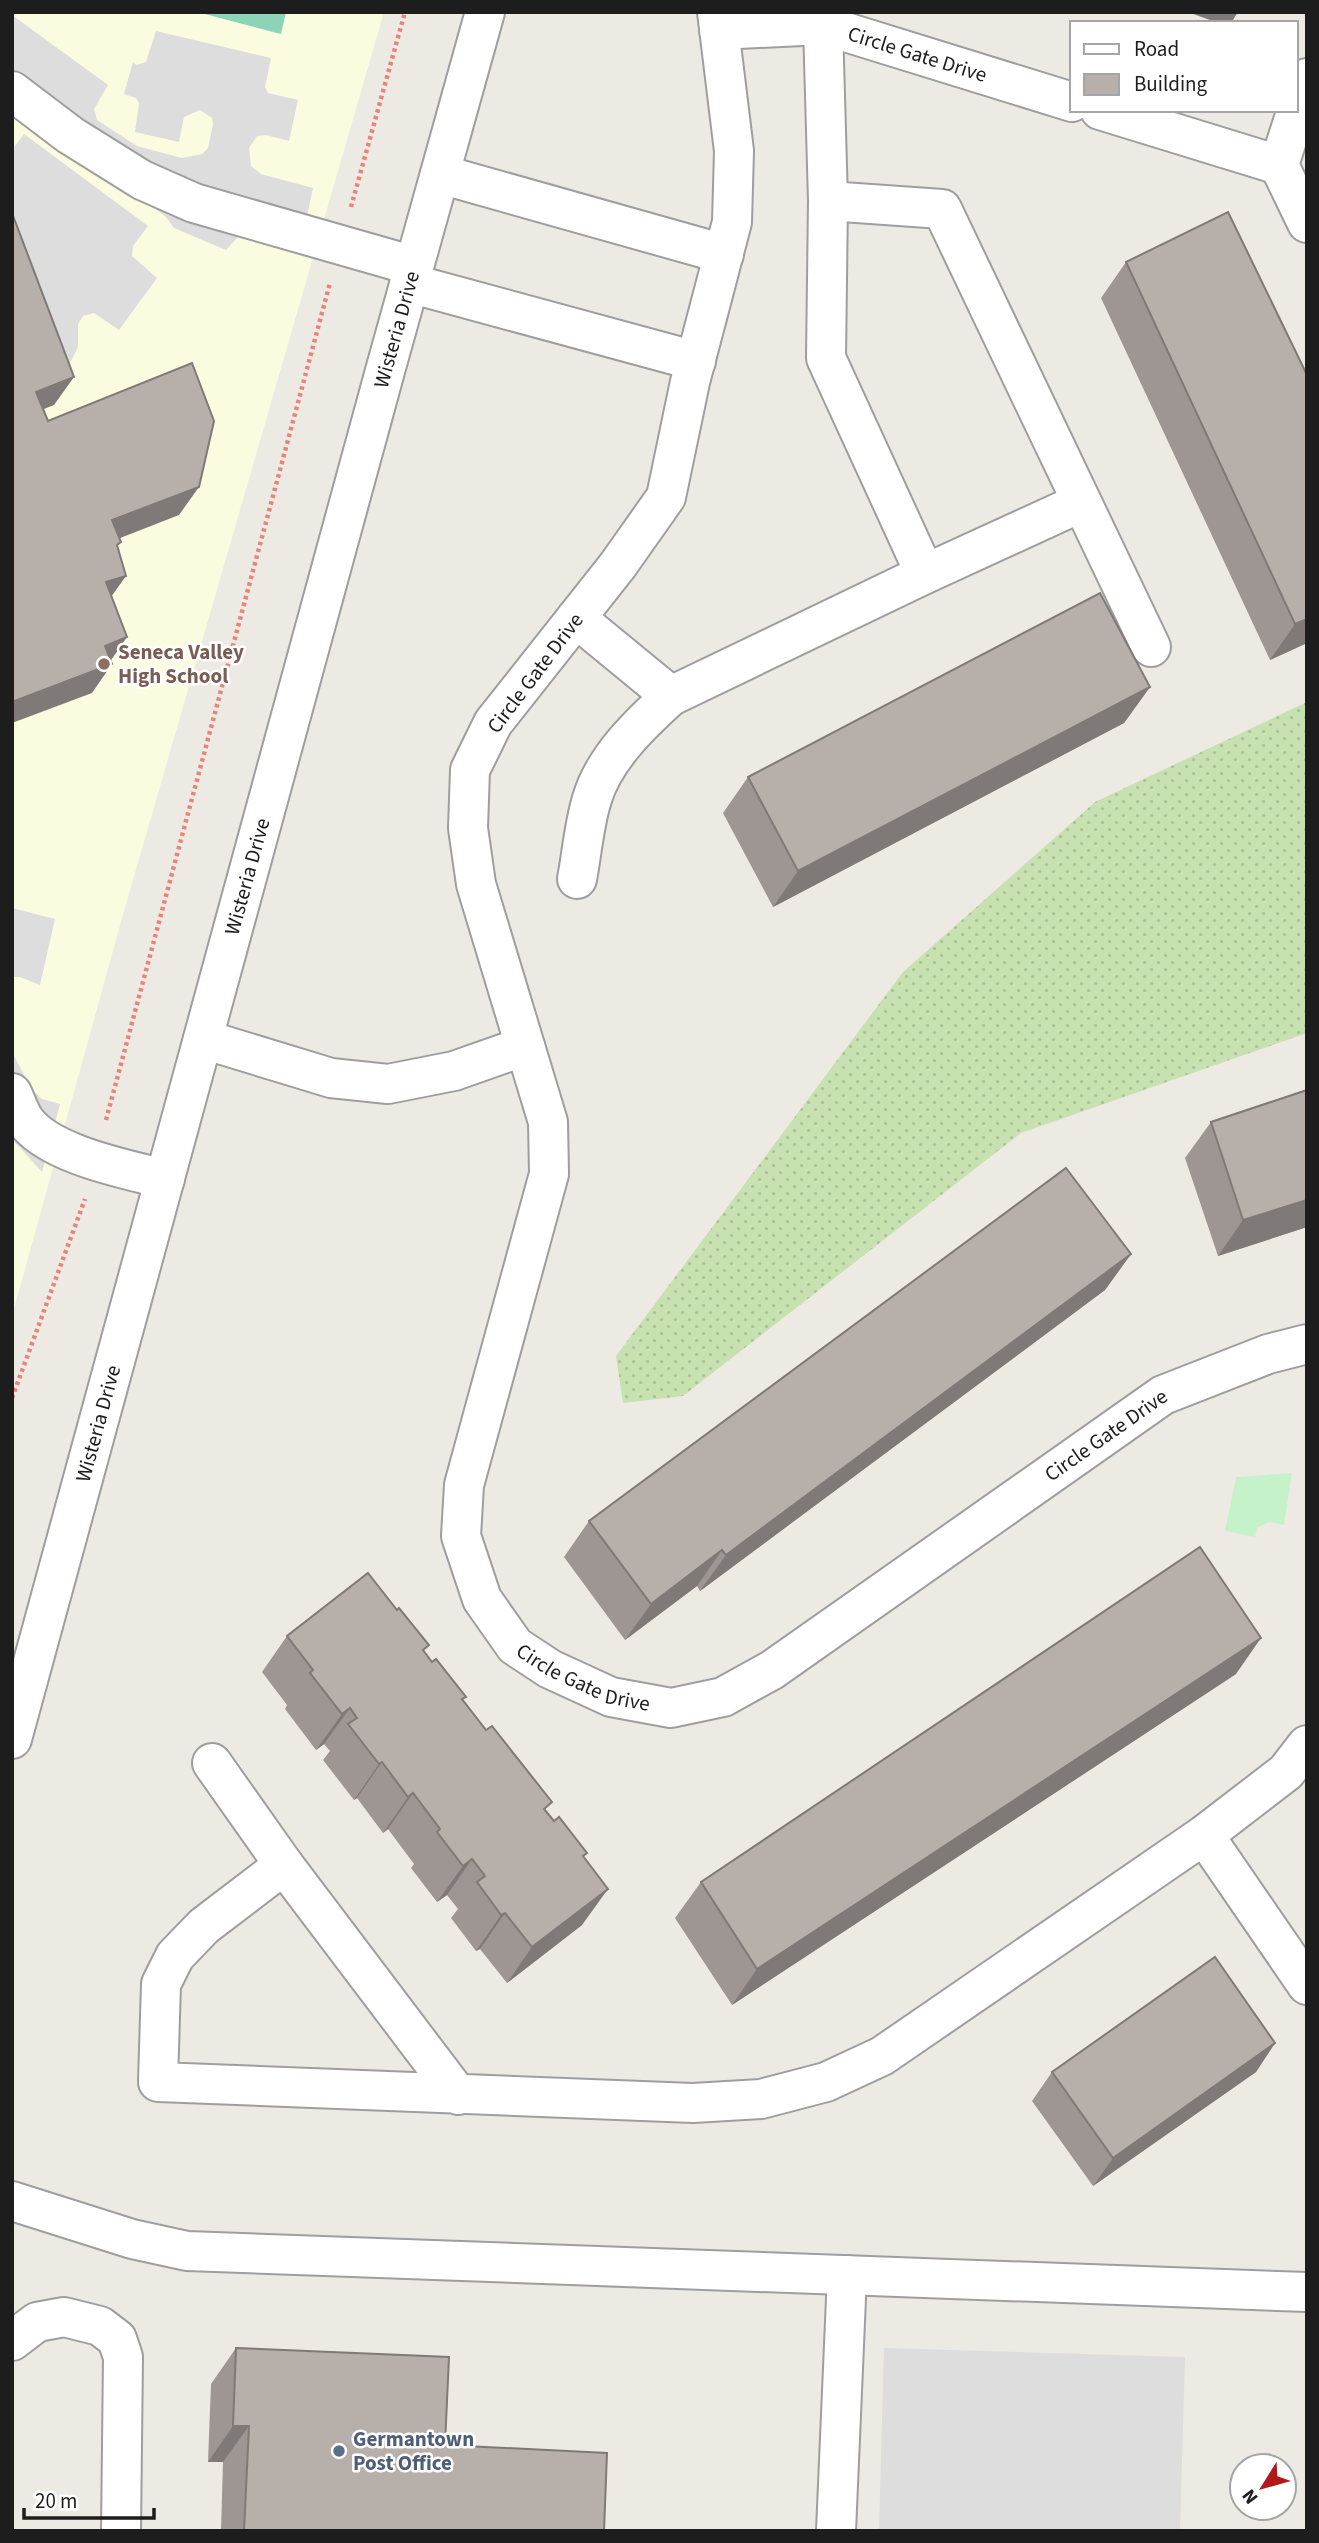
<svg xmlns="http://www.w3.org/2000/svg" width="1319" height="2543" font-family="'Source Sans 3',sans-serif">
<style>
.education{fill:#fbfbe0}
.grass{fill:url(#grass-dots)}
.park{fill:#c6f2ca}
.pitch{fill:#8cd3b7}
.parking{fill:#ddd}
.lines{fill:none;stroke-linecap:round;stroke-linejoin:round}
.minor-casing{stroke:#9e9e9e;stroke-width:42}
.path{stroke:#e8857a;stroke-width:4.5;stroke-dasharray:3.5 3.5;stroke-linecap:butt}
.minor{stroke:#fff;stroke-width:38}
.wall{fill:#9d9692}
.shaded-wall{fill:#7f7a77}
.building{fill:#b6afaa;stroke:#7f7a77;stroke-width:2}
.education-dot{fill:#8d6e63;stroke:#fff;stroke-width:2.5}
.service-dot{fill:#5c6f8a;stroke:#fff;stroke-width:2.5}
.labels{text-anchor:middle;stroke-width:5;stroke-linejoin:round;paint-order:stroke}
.street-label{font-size:21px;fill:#1d1d1d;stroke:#fff}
.education-label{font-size:21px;font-weight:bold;fill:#785e54;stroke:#fff;text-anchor:start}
.service-label{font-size:21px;font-weight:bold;fill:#4e5e75;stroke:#fff;text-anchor:start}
</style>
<defs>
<pattern id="grass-dots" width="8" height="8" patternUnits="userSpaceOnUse" patternTransform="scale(1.75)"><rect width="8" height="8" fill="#c8e1b0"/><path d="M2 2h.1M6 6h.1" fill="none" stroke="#abc197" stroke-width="1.8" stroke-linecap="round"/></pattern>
</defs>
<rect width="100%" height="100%" fill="#edeae4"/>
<path class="education" d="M12,12h372l-260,899 -112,405z"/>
<path class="grass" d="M1307,702v331l-286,100 -338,263 -60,7 -7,-47 287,-384 192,-170z"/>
<path class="park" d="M1292,1473l-8,52 -15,-3 -12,6 -2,9 -30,-6 11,-54z"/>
<path class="pitch" d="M197,12h89l-5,22z"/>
<path class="parking" d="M12,15l96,70 -14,24 3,11 40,26 45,12 20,-4 6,-6 5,-24 -1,-6 -12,-8 -16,7 -5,25 -44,-10 4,-29 -3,-5 -12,-4 9,-32 3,3 10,-3 10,-31 115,27 -6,29 3,6 30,7 -9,41 -23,-6 -9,1 -8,12 2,18 10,8 52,14 -11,51 -54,-6 -9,3 -13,14 -52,-22 -8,-11 -13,-10 -20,-11 -121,-84z
M24,134l124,92 -15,20 -1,10 25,22 -38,52 -25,-17 -11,3 -5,8v23l-7,14 -14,15 -45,-78v-148z
M12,908l43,11 -15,66 -20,-8h-8z
M12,1052l20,38 10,9 18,5 -18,68 -30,-33z
M884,2348l301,9 -5,174h-301z"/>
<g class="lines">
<defs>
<g id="minor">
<path id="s1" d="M717,12l17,139 -2,71 -42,160 -24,115 -48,68 -125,158 -23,47 -2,58 8,56 72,238 1,52 -85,311 -3,51 21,63 33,47 35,23 61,28 60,11 52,-11 49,-27 391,-275 105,-41 39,-10"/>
<path d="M823,25l5,176 114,8 209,438"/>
<path id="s2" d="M719,30l104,-5 249,77"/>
<path d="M12,91l58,44 72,45 52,23 220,63"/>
<path d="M1100,110l179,55 28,-87"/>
<path d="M1279,165l28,58"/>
<path d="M440,174l284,80"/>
<path d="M828,201l-2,157 99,216"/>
<path d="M409,283l287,78"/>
<path d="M576,618l95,78"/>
<path d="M577,879c5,-26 7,-55 15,-80 12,-41 49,-76 79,-103l254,-122 155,-71"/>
<path d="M203,1039l128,39 57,6 66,-13 71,-25"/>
<path d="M12,1093c4,8 7,18 12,26 23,35 101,50 141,60"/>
<path id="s3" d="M12,1739l373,-1368 100,-359"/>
<path d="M1307,1745l-21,27 -82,63 103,150"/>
<path d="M212,1763l72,102"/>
<path d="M458,2095l-174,-230 -80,61 -29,30 -14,28 -3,98 535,21 68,-4 65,-17 56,-26 322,-221"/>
<path d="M12,2201l120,38 55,12 1120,41"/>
<path d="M12,2341l25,-19 27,-5 36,9 17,13 6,18 -2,174"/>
<path d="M836,2531l11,-256"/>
</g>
</defs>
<use href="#minor" class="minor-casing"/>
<path class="path" d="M351,207l54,-195
M106,1120l224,-837
M12,1398l73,-199"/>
<use href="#minor" class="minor"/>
</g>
<path class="wall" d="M1126,262l181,381 -37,17 -169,-362z
M1150,687l-26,36 -351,184 -50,-94 25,-36z
M1307,1090v137l-89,29 -33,-98 26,-36z
M1131,1254l-26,36 -405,301 -3,-5 -72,54 -61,-83 25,-36z
M287,1636l137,16 39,48 83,111 38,46 -2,68 -75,58 -27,-34 -4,2 -25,-33 7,-9 -11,-14 -10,7 -26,-34 3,-4 -26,-35 -5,4 -26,-35 -3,2 -31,-40 7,-9 -6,-7 -8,6 -31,-41 2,-4 -25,-33z
M1236,1674l-504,331 -57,-87 26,-36z
M1275,2043l-19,29 -163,114 -61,-85 20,-29z
M236,2348l209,97 159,86h-383l2,-69h-15l3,-78z"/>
<path class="shaded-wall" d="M1188,12h50l-7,11h-13z
M74,377l-20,28 -38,15 20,-28z
M199,487l-20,28 -87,34 20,-29z
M126,576l-20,28v-22z
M1307,619v24l-37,17 25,-36z
M127,637l-20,29 -2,-20z
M112,664l-20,29 -80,30v-21z
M1150,687l-26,36 -351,184 25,-36z
M1307,1200v27l-89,29 25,-36z
M1131,1254l-26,36 -405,301 26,-36z
M722,1550l-25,36 -72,54 26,-36z
M1261,1638l-25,36 -504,331 25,-36z
M350,1708l-26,36 -8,6 26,-36z
M382,1762l-25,36 -3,2 25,-36z
M413,1793l-25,36 -5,4 25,-36z
M472,1859l-25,36 -10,7 26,-36z
M608,1889l-26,36 -75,58 25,-36z
M505,1913l-25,36 -4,2 25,-36z
M1275,2043l-19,29 -163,114 20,-28z
M233,2426h16l-26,36h-15z"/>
<path class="building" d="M1228,212l79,163v244l-12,5 -169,-362z
M12,213l62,164 -38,15 12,29 144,-58 22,58 -15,66 -87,33 9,22 -4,3 9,31 -20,6 21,55 -22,9 7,18 -100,38z
M1100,593l50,94 -352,184 -50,-94z
M1307,1090v110l-64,20 -32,-98z
M1066,1168l65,86 -405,301 -4,-5 -71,54 -62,-83z
M1200,1547l61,91 -504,331 -56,-87z
M368,1573l29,37 2,-2 30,37 -6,5 9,12 4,-3 30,38 -4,2 24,31 6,-4 60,76 -8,7 10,12 5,-4 28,36 -4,3 25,33 -76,58 -27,-34 -4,2 -24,-33 8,-6 -13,-17 -9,7 -26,-34 3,-3 -27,-36 -5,4 -26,-35 -3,2 -31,-40 9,-6 -7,-10 -8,6 -32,-41 3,-3 -26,-34z
M1215,1957l60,86 -162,115 -61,-86z
M236,2348l213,9 -4,88 162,8 -3,78h-360l5,-105h-16z"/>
<circle class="education-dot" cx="104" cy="664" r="7"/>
<circle class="service-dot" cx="339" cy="2451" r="7"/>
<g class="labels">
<g class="street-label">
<text dy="7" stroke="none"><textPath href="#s2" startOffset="203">Circle Gate Drive</textPath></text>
<text dy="7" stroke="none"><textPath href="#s3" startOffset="1461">Wisteria Drive</textPath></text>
<text transform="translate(535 673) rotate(-53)" y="7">Circle Gate Drive</text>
<text dy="7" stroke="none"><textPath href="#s3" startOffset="894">Wisteria Drive</textPath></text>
<text dy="7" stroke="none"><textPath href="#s3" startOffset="327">Wisteria Drive</textPath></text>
<text dy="7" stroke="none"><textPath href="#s1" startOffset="2431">Circle Gate Drive</textPath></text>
<text dy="7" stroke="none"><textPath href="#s1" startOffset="1820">Circle Gate Drive</textPath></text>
</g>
<g class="education-label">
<text x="118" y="659">Seneca Valley<tspan x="118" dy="24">High School</tspan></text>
</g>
<g class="service-label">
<text x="353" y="2446">Germantown<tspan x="353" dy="24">Post Office</tspan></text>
</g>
</g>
<rect width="1319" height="2543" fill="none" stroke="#1d1d1d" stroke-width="28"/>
<rect x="1070" y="21" width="228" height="91" fill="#ffffff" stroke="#a5a5a5" stroke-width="2"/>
<rect x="1084" y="44" width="35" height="10" fill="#ffffff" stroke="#a5a5a5" stroke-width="2"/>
<text x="1134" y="56" font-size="21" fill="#1d1d1d">Road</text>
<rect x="1084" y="74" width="35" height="21" fill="#b6afaa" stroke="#a5a5a5" stroke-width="2"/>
<text x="1134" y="91" font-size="21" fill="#1d1d1d">Building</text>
<g transform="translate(1263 2487) rotate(233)"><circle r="33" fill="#ffffff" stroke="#a5a5a5" stroke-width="2"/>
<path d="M0-5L12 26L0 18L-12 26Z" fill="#b21919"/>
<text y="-10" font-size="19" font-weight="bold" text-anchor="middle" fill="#1d1d1d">N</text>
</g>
<path d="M24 2508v10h130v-10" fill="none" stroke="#1d1d1d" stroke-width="3.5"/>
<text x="35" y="2508" font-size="21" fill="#1d1d1d" stroke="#ffffff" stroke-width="5" paint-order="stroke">20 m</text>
</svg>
